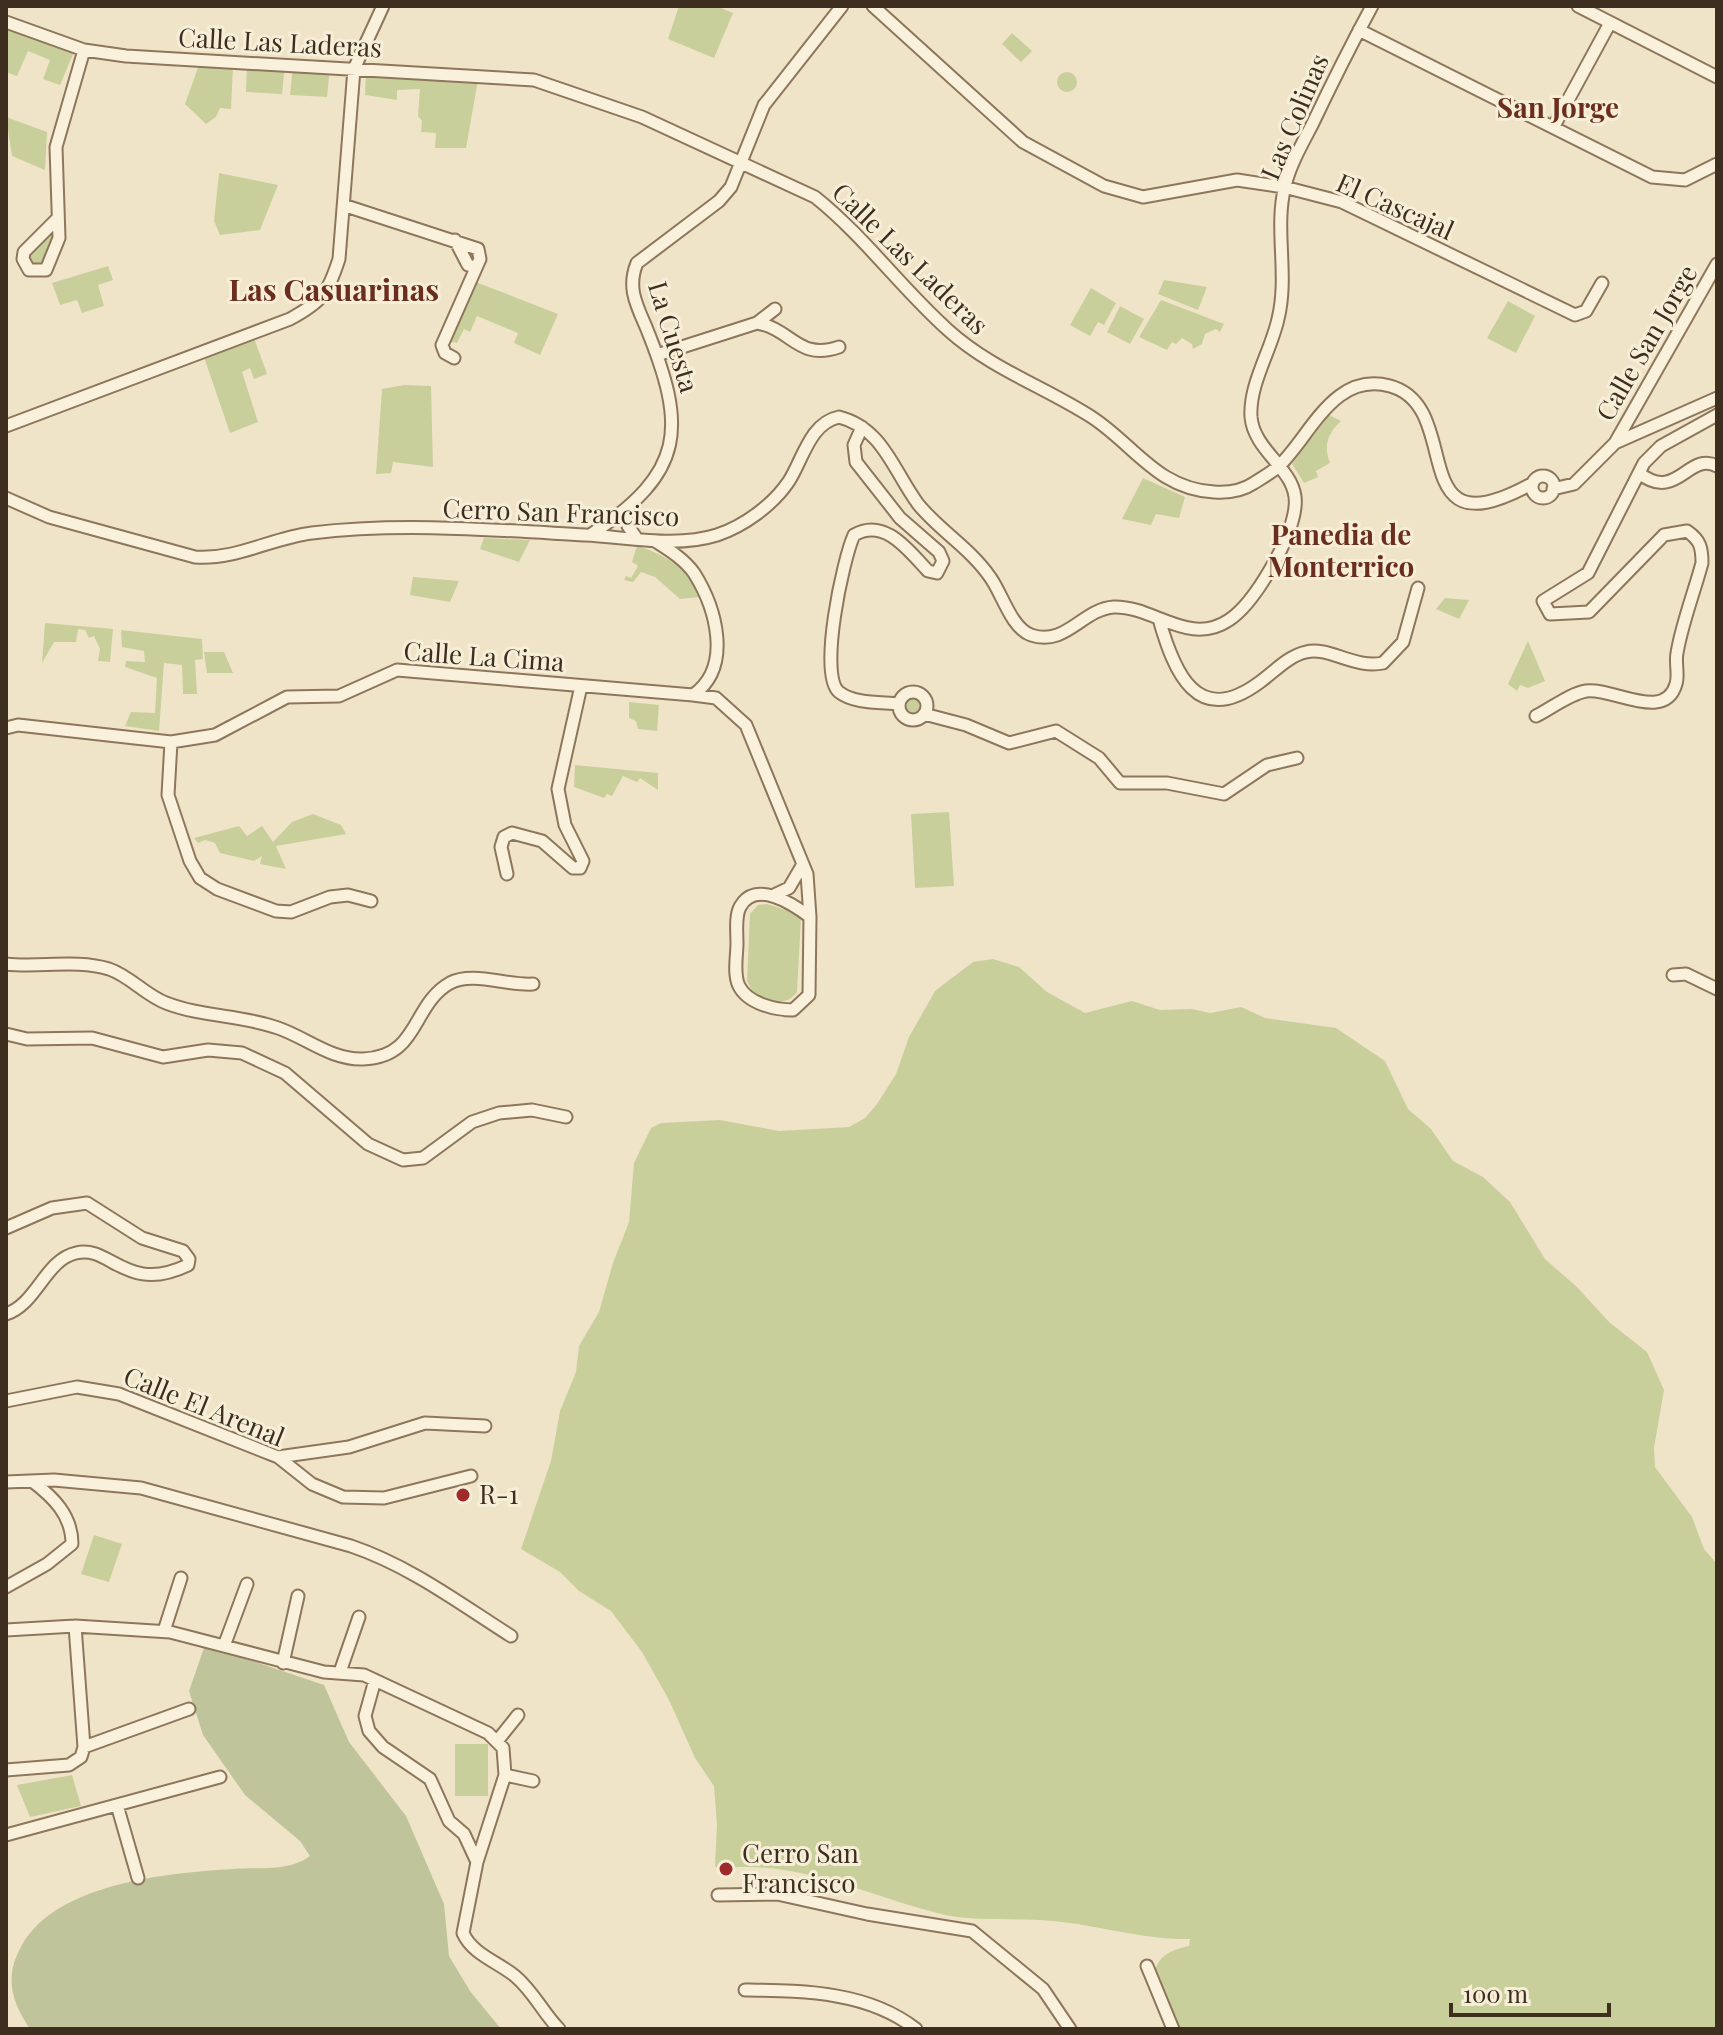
<svg xmlns="http://www.w3.org/2000/svg" width="1723" height="2035" font-family="'Playfair Display',serif">
<style>
.green{fill:#c9cf9b}
.cemetery{fill:#bfc49a}
.lines{fill:none;stroke-linecap:round;stroke-linejoin:round}
.minor-casing{stroke:#8d765c;stroke-width:15}
.minor{stroke:#faf1dc;stroke-width:11}
.poi-dot{fill:#9e2a2b;stroke:#f7eed8;stroke-width:3}
.labels{text-anchor:middle;stroke-width:6;stroke-linejoin:round;paint-order:stroke}
.street-label{font-size:26px;fill:#3d2e20;stroke:#f7eed8}
.poi-label{font-size:26px;fill:#3d2e20;stroke:#f7eed8;text-anchor:start}
.neighbourhood-label{font-size:28px;font-weight:bold;fill:#6b2e1e;stroke:#f7eed8}
.quarter-label{font-size:30px;font-weight:bold;fill:#6b2e1e;stroke:#f7eed8}
</style>
<rect width="100%" height="100%" fill="#f0e4c8"/>
<path class="green" d="M679,6h37l17,7 -19,45 -46,-19z
M6,27l68,25 -14,33 -17,-6 7,-19 -22,-9 -11,25 -11,-4z
M1012,33l20,18 -11,11 -19,-18z
M247,63l38,2 -3,29 -36,-2z
M199,65l34,2 -2,42 -11,-1 -4,9 -10,7 -21,-20z
M293,65l37,3 -3,29 -37,-2z
M1057 82a10 10 0 1 1 20 0a10 10 0 1 1-20 0Z
M366,74l112,6 -12,68h-31l1,-15 -15,-1 1,-11 -4,-5 2,-27 -23,1v10l-32,-5z
M6,117l41,15 -2,38 -33,-14z
M219,173l59,12 -18,45 -40,5 -6,-14z
M57,219l-7,45 -17,8 -9,-20z
M108,266l5,14 -15,5 6,21 -22,7 -5,-13 -17,5 -8,-22z
M1164,280l43,7 -9,23 -40,-16z
M473,281l85,33 -18,41 -26,-12 4,-10 -41,-17 -7,16 -6,-3 -7,14 -5,-1 -2,-6z
M1091,288l25,15 -12,22 -6,-3 -8,14 -20,-11z
M1161,300l63,24 -4,8 -4,-3 -11,5 -3,10 -9,5 -1,-5 -10,-6 -6,6 -4,-2 -5,8 -28,-13z
M1508,301l27,15 -19,37 -29,-15z
M1120,306l24,13 -14,25 -23,-12z
M254,338l13,36 -13,5 -4,-11 -8,4 16,50 -28,11 -26,-76z
M404,385l27,1 2,81 -40,-5 -2,11 -15,1 6,-85z
M1329,415l12,6c-13,12 -18,25 -11,42l-14,8 2,6 -14,6 -12,-19z
M1143,478l42,19 -6,21 -23,-4 -5,11 -29,-6z
M484,538l46,2 -11,22 -39,-13z
M637,546c28,8 52,23 63,51l-20,2 -25,-22 -14,-5 -8,10 -9,-2 2,-4 5,2 7,-12 -6,-4z
M413,577l46,4 -9,21 -40,-7z
M1445,598l24,2 -10,19 -23,-10z
M45,623l68,6 -3,33 -12,-1 2,-12 -6,-13 -5,2 -4,-8 -7,-1 -2,13h-22l-12,21z
M121,630l81,9 1,20 -8,1 2,34h-14l-1,-29 -18,-2 -5,68 -34,-5 6,-14 24,1 2,-35 -32,-11 1,-6 19,1 -1,-11 -22,-4z
M1528,641l17,40 -17,7 -8,-3 -3,6 -9,-7z
M204,652h20l9,21h-26z
M899 706a14 14 0 1 1 28 0a14 14 0 1 1-28 0Z
M629,702l30,3 -2,26 -19,-2 -2,-8 -7,-3z
M575,765l83,8v17l-18,-12 -3,4 -14,-6 -11,20 -5,-2 -3,4 -30,-11z
M949,812l5,74 -39,2 -4,-74z
M313,814l28,11 5,9 -70,12 10,23 -26,-5 2,-8 -8,5 -34,-8 -5,-10 -10,-3 -7,3 -4,-5 45,-12 8,10 15,-10 11,16 19,-20z
M767,904l29,9 5,5 -4,74c-12,16 -25,8 -43,3l-7,-14 3,-67 8,-9z
M993,959l26,8 28,25 38,21 47,-12 28,9 32,-1 18,4 31,-6 24,11 71,10 49,33 23,48 23,20 22,32 30,16 27,25 35,57 32,28 32,35 38,30 17,38 -10,58 1,19 37,50 12,32 13,15v465h-547c-12,-37 -35,-72 19,-83l1,-7c-47,1 -91,-14 -138,-18 -38,-4 -77,2 -115,-8 -71,-18 -144,-55 -219,-44l-3,-3 2,-41 -3,-39 -19,-28 -26,-58 -27,-48 -31,-41 -32,-20 -19,-19 -39,-23 30,-88 9,-50 16,-39 3,-26 20,-34 14,-49 16,-41 5,-59 17,-35 10,-5 59,-3 59,11 70,-4 16,-9 12,-14 19,-30 13,-37 26,-46 38,-29z
M94,1535l28,9 -13,38 -28,-8z
M455,1744h33v52h-33z
M72,1775l9,31 -51,11 -13,-32z"/>
<path class="cemetery" d="M205,1645l119,40 25,57 57,74 38,88 5,52 21,35 31,38h-471c-19,-28 -26,-53 -8,-84 35,-62 146,-72 211,-76 25,-2 56,3 77,-13l-10,-15 -55,-46 -42,-60 -14,-44z"/>
<g class="lines">
<defs>
<path id="minor" d="M873,6l150,136 81,44 39,11 94,-17 47,7 58,15 233,113 11,-4 16,-28
M1578,6l139,71
M6,22l78,28 42,6 408,24 108,37 173,80c49,39 86,91 133,133 43,39 97,57 145,88 42,28 65,71 121,74 14,1 28,-1 40,-9 8,-5 18,-11 25,-17 32,-31 55,-95 111,-80 77,21 10,171 143,97
M1359,30l293,147 33,3 32,-16
M1554,126l56,-103
M346,206l132,43 2,10 -38,86 3,8 9,5
M57,219l-33,33 -1,7 6,11h17l13,-32 -3,-91 28,-97
M455,240l13,25 7,2
M775,309l-18,14c35,6 41,38 82,24
M657,355l100,-32
M6,426l284,-107c33,-18 38,-26 49,-60l15,-190 29,-63
M862,427l-8,18 2,17 44,56 39,34 4,9 -6,12 -9,-2c-19,-20 -43,-54 -74,-36 -11,24 -36,140 -15,157 15,12 42,10 60,12
M1615,443l102,-179
M1639,473c38,30 49,-22 78,-7
M1532 487a11 11 0 1 1 22 0a11 11 0 1 1-22 0Z
M1553,489l21,-5 41,-41 102,-45
M6,498l43,19 146,40c42,3 76,-19 117,-24 88,-11 185,-3 273,2 42,2 91,13 132,0 27,-9 56,-30 72,-54 14,-22 21,-58 50,-64 44,11 55,55 79,87 22,27 52,44 72,73 12,16 21,51 41,58 35,12 51,-26 83,-28 40,-1 75,40 115,13 26,-17 63,-82 66,-113 5,-36 -41,-54 -44,-90 -2,-33 20,-66 27,-98 11,-44 -4,-91 7,-133 5,-21 17,-42 27,-61 19,-40 39,-80 60,-119
M626,511l2,15 9,13
M590,535c96,-63 97,-107 56,-208 -10,-23 -19,-40 -9,-64l82,-62 12,-14 33,-82 78,-99
M1159,619c15,53 38,110 101,63 14,-10 28,-26 46,-30 23,-6 48,17 77,11l20,-21 15,-54
M899 706a14 14 0 1 1 28 0a14 14 0 1 1-28 0Z
M693,695l23,3 30,27 61,149 3,43 -1,78 -16,15c-17,0 -45,-6 -54,-24 -6,-12 -2,-30 -2,-43 0,-10 -2,-27 3,-36 15,-28 53,-3 70,10
M924,714l42,11 43,18 47,-12 43,27 21,25h47l57,11 43,-29 30,-7
M1536,716c16,-8 33,-22 50,-25 26,-4 79,32 90,-7 3,-9 -1,-21 1,-31 5,-30 17,-60 25,-90 0,-16 -2,-23 -15,-32l-23,4 -75,77 -39,2 -7,-13 45,-28 56,-110 17,-17 56,-31
M6,728l12,-3 153,17 44,-7 72,-38 52,-1 58,-26 296,25c40,-28 23,-87 1,-122 -10,-14 -25,-23 -39,-32
M171,742l-3,53 22,66 10,17 17,11 59,22 15,1 39,-15 18,-2 23,6
M507,874l-6,-27 3,-10 8,-4 30,8 31,27h7l3,-7 -18,-36 -7,-36 23,-103
M772,896l17,-8 14,-24
M6,964c33,4 70,-5 103,5 21,7 36,26 57,34 36,14 76,12 112,25 29,10 53,32 85,31 57,-2 48,-54 87,-76 23,-12 57,3 83,1
M1673,975l13,-1 31,15
M6,1034l21,5 65,-1 71,19 45,-7 34,3 43,20 83,71 35,16 20,-2 49,-36 27,-9 33,-3 34,7
M6,1228l46,-20 35,-5 55,35 41,13 6,8 -1,6c-62,30 -78,-21 -112,-12 -31,7 -39,51 -70,61
M6,1401l71,-14 42,7 159,63 34,27 31,13 41,1 87,-22
M278,1457l71,-10 76,-24 60,3
M6,1482l48,-2 87,8 210,58c59,20 108,57 160,90
M6,1587l41,-23 25,-20c0,-29 -19,-47 -40,-63
M6,1630l69,-4 95,6 154,40 40,3 124,58 15,15 2,27 -28,87 -14,71c9,21 35,29 52,43 19,16 28,37 44,53
M164,1631l17,-53
M224,1646l23,-62
M283,1663l15,-67
M340,1672l19,-55
M375,1680l-10,36 4,15 14,16 47,32 19,42 15,13 13,28
M498,1740l20,-25
M84,1747l105,-38
M6,1770l63,-5 12,-8 3,-10 -9,-121
M505,1775l28,6
M117,1805l21,73
M6,1835l214,-58
M718,1895l59,-1 90,20 105,17 71,58 27,40
M1147,1966l26,63
M745,1990c59,1 122,1 171,39"/>
</defs>
<use href="#minor" class="minor-casing"/>
<use href="#minor" class="minor"/>
</g>
<g class="poi-dot">
<circle cx="463" cy="1495" r="8"/>
<circle cx="726" cy="1869" r="8"/>
</g>
<g class="labels">
<g class="street-label">
<text transform="translate(280 43) rotate(3)" y="9">Calle Las Laderas</text>
<text transform="translate(1295 117) rotate(-67)" y="9">Las Colinas</text>
<text transform="translate(1395 207) rotate(24)" y="9">El Cascajal</text>
<text transform="translate(910 259) rotate(44)" y="9">Calle Las Laderas</text>
<text transform="translate(673 337) rotate(73)" y="9">La Cuesta</text>
<text transform="translate(1647 343) rotate(-60)" y="9">Calle San Jorge</text>
<text transform="translate(561 513) rotate(2)" y="9">Cerro San Francisco</text>
<text transform="translate(484 657) rotate(4)" y="9">Calle La Cima</text>
<text transform="translate(204 1407) rotate(22)" y="9">Calle El Arenal</text>
</g>
<g class="poi-label">
<text x="479" y="1504">R-1</text>
<text x="742" y="1863">Cerro San<tspan x="742" dy="30">Francisco</tspan></text>
</g>
<g class="neighbourhood-label">
<text x="1558" y="118">San Jorge</text>
<text x="1341" y="545">Panedia de<tspan x="1341" dy="32">Monterrico</tspan></text>
</g>
<g class="quarter-label">
<text x="334" y="301">Las Casuarinas</text>
</g>
</g>
<rect width="1723" height="2035" fill="none" stroke="#3d2e20" stroke-width="16"/>
<path d="M1451 2003v12h158v-12" fill="none" stroke="#3d2e20" stroke-width="4"/>
<text x="1463" y="2003" font-size="24" fill="#3d2e20" stroke="#f7eed8" stroke-width="6" paint-order="stroke">100 m</text>
</svg>
